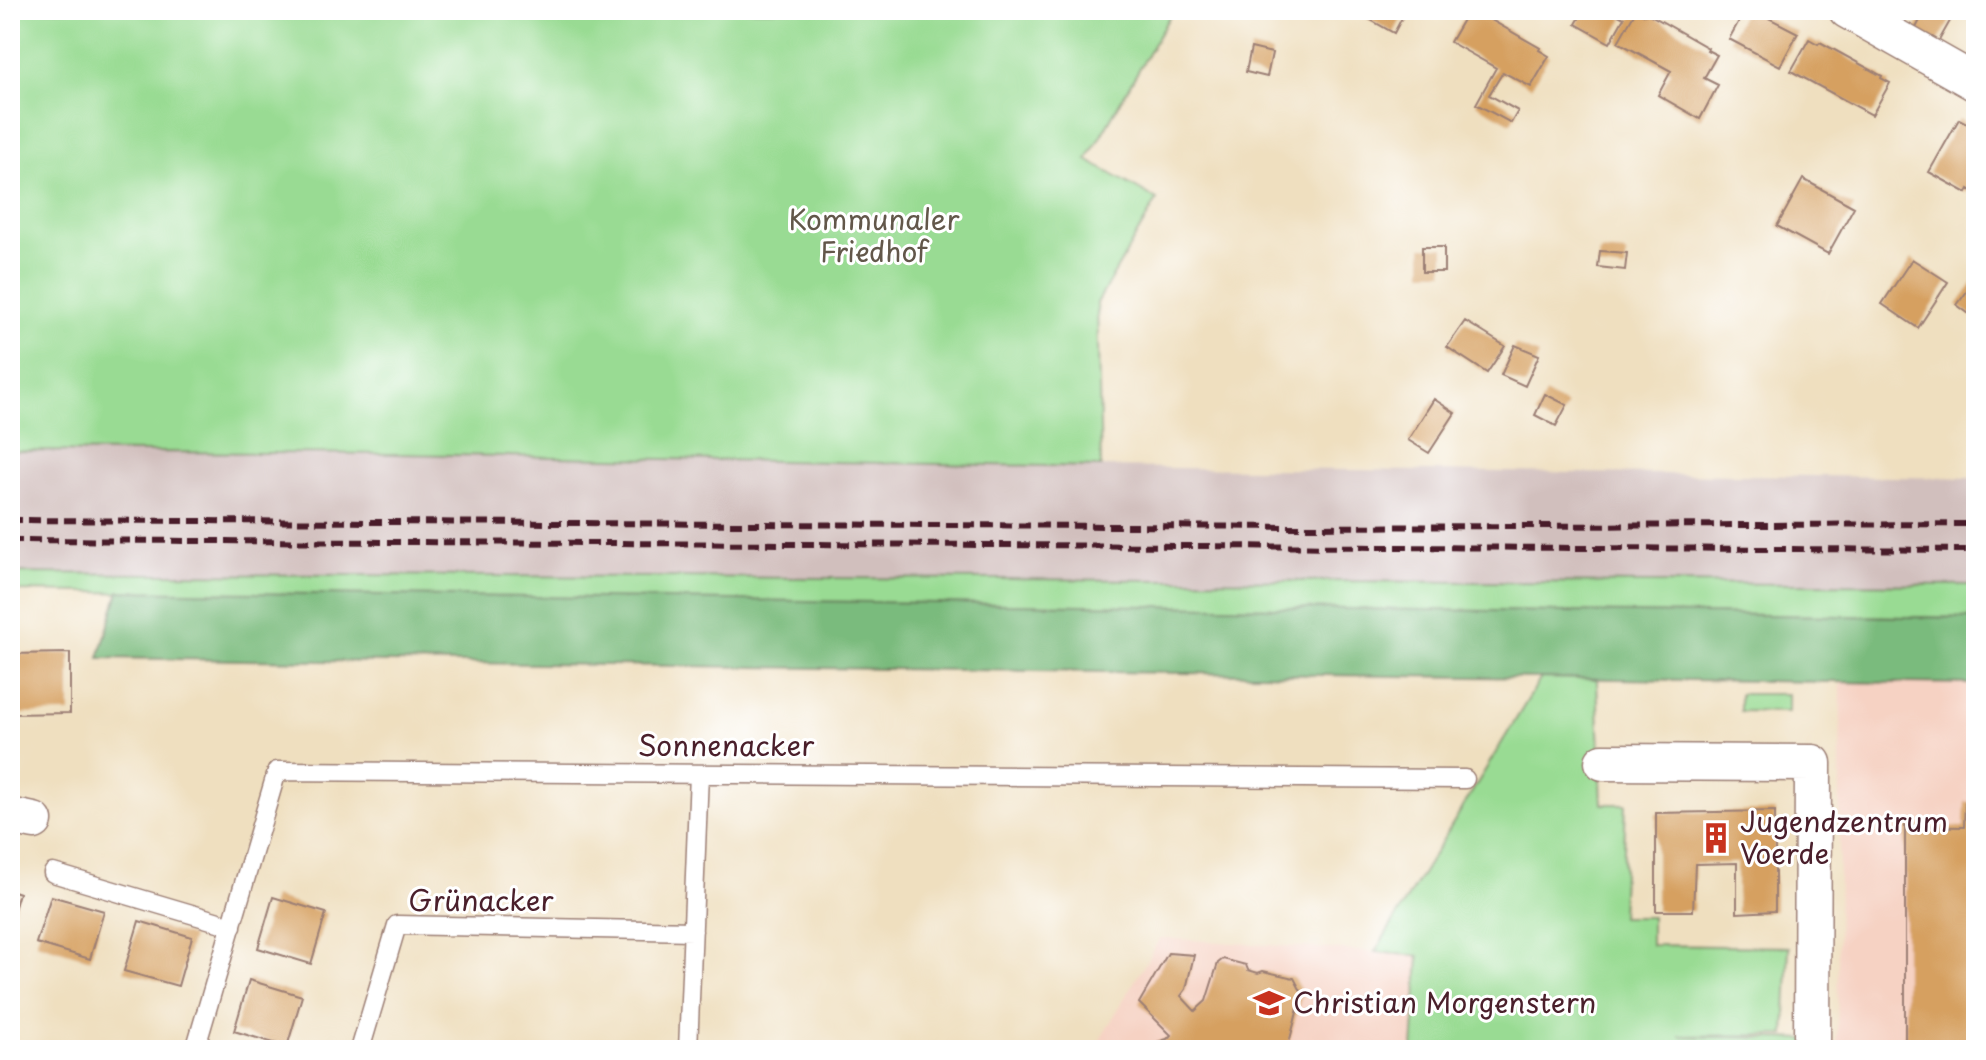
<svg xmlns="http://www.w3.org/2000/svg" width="1986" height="1060" font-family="'Playpen Sans',sans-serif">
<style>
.built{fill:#f6d2c3}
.industrial{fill:#d1bfbd}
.green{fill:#99db93;stroke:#727d5f;stroke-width:2}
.forest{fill:#7abb7d;stroke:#626d54;stroke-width:2}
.building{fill:#d6a060}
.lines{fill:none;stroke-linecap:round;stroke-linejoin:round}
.service-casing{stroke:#9c7f75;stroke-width:21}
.minor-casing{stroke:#9c7f75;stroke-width:39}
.service{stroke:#fff;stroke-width:18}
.minor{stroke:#fff;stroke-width:36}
.rail{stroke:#4a1f2b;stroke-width:6;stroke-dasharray:12 6;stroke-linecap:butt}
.labels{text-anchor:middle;stroke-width:6;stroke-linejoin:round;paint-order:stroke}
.park-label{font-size:28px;fill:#62574a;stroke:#fff}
.street-label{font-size:28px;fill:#4a1f2b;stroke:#fff}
.poi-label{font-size:28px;fill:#4a1f2b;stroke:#fff;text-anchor:start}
</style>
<rect width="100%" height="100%" fill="#fff"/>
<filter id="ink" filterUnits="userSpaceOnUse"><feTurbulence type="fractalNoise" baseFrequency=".0125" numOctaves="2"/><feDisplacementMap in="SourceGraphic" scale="16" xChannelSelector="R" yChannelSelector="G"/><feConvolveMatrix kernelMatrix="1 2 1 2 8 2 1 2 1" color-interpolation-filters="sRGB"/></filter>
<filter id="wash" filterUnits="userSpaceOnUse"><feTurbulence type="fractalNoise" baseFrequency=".006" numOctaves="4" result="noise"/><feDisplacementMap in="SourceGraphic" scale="32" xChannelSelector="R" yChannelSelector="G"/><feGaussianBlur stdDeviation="1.8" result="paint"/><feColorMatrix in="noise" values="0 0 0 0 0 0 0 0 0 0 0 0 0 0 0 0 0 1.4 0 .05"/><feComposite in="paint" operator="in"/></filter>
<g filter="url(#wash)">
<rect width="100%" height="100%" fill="#efdfbf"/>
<path class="built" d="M1841,682l135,2v366h-139z
M1160,938l259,17 -6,95h-319z"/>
<path class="industrial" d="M10,451l386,3 705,13 875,11v107l-1966,-12z"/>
<path class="green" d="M10,10h1163l-86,150 70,40 -60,103 4,164 -705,-13 -386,-3z
M10,573l1966,12v33l-1966,-27z
M1541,678l56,1 5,125h24l-5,113h30v28l138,2 -4,88 -106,1 129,3 1,11h-396l6,-94 -44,-4z
M1740,694h48v18l-48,-1z"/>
<path class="forest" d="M119,591l1857,27v66l-1877,-26z"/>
<g id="blocks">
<path class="building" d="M1353,10h53l-12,23z
M1584,10h25l15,8 -14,25 -34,-19z
M1636,10l9,5 2,-2 61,35 -1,2 10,5 -13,23 14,7 -18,34 -42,-24 13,-24 -53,-29z
M1745,10h8l45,23 -18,33 -51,-27z
M1925,10h22l7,4 -18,32 -23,-12z
M1468,11l10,5 1,-3 61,35 -1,2 10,6 -18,31 -28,-15 -14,23 29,16 -7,12 -35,-19 20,-36 -46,-26z
M1809,39l9,5 2,-2 62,34 -1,2 9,5 -18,32 -81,-44z
M1251,48l21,5 -5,24 -21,-5z
M1959,119l17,9v65l-7,-4 -2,4 -38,-21z
M1803,179l51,28 -26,47 -51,-28z
M1422,247h22v25h-22z
M1600,251l27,2 -2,17 -27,-3z
M1912,259l36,23 -30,46 -36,-24z
M1976,279v40l-19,-14z
M1465,321l40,25 -18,27 -40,-26z
M1515,345l24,10 -14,31 -24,-11z
M1545,394l22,11 -11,21 -21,-11z
M1434,399l21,14 -26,40 -21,-13z
M70,653v60l-60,1v-60z
M1965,802h11v248h-71v-224l59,1z
M1775,811v100l-38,2v-50l-42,1 -2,47h-37v-98z
M10,890l9,3 -8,27h-1z
M51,896l53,15 -14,48 -54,-16z
M273,897l53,16 -15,51 -53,-16z
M139,921l53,16 -14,49 -54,-15z
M1168,953l26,2 -8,34 -5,7 14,15 11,-10 12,-38 5,-4 23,6 2,5 10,3 5,-2 31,7 8,15 -13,50 -8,7h-150l36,-11 4,-4 -32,-32z
M249,980l53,16 -15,51 -53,-16z
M10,1039l36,10v1h-36z"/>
</g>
</g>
<g filter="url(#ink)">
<use href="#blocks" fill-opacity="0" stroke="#9c7f75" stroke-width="2"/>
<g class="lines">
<defs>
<path id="service" d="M53,873l179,53
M195,1050l82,-279 1188,8
M360,1050l37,-125 296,6
M688,1050l11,-276"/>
<path id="minor" d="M1847,10l129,73
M1603,762l210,1 -1,287
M10,816l24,5"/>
</defs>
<use href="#service" class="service-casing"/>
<use href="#minor" class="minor-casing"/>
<use href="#service" class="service"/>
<use href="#minor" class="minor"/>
<path class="rail" d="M10,520l1295,7 671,-3
M10,540l1966,10"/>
</g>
</g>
<defs>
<symbol id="building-bare" viewBox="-9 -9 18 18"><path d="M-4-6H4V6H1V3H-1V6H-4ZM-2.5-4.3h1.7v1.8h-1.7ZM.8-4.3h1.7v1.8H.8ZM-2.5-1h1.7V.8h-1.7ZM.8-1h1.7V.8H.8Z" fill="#c8321e" stroke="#fff" stroke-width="2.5" paint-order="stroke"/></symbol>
<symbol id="school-bare" viewBox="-9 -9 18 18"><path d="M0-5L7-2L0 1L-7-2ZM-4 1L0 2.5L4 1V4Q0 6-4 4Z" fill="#c8321e" stroke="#fff" stroke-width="2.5" paint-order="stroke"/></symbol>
</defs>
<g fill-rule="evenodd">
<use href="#building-bare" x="1694" y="816" width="44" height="44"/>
<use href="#school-bare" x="1247" y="981" width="44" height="44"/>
</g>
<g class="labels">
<g class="park-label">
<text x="874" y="230">Kommunaler<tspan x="874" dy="32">Friedhof</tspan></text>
</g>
<g class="street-label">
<text x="726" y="756">Sonnenacker</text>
<text x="481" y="911">Grünacker</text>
</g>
<g class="poi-label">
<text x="1740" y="832">Jugendzentrum<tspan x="1740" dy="32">Voerde</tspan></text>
<text x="1293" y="1013">Christian Morgenstern</text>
</g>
</g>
<rect width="1986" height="1060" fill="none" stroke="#fff" stroke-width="40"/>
</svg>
